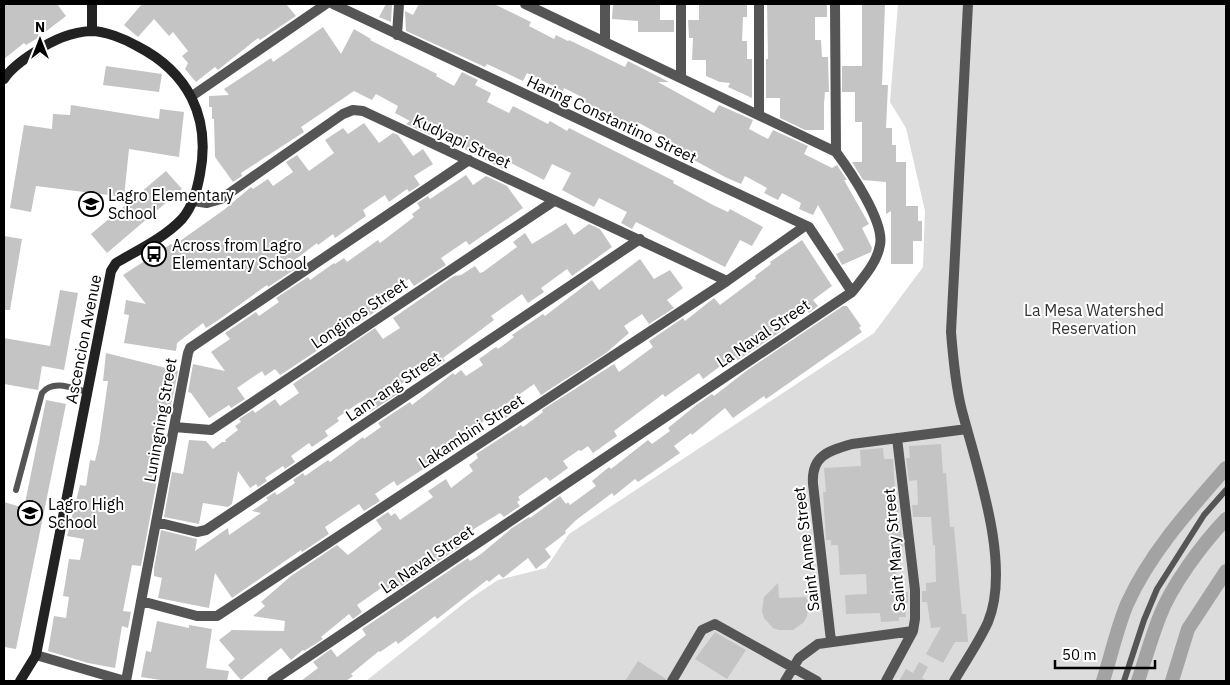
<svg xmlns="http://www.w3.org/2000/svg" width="1230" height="685" font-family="'IBM Plex Sans',sans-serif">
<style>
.green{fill:#dcdcdc}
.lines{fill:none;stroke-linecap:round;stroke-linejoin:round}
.canal{stroke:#a3a3a3;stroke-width:14}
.building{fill:#c4c4c4}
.lane{stroke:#555;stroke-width:6}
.street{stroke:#555;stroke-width:10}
.secondary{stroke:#222;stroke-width:10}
.labels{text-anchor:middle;stroke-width:4;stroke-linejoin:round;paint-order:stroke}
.street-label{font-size:16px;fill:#000;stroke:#fff}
.poi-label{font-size:16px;fill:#000;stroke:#fff;text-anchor:start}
.park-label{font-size:16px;fill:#333;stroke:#fff}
</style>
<rect width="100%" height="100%" fill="#fff"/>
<path class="green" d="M898,4h328v677h-860l102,-81 30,-20 48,-12 23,-34 305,-201 49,-66 2,-56 -19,-83 -16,-26z"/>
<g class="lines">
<path class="canal" d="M1103,681c8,-25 14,-53 24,-77 23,-51 62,-94 99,-136
M1138,681c7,-21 13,-42 21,-63 12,-32 43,-74 67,-99
M1172,681l16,-52 38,-58"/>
</g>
<path class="building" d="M4,4h53l9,12 -30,23 -10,6 -2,-2 -20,16z
M142,4h144l10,12 -36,24 -2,-2 -40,32 -3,-3 -19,15 -11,-13 3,-6 -6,-7 6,-5 -15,-19 -4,4 -15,-17 -16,18 -14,-12z
M386,4l6,1 -1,17 -12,-5z
M419,4h75l37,18 -2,4 25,13 2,-4 12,6 1,-1 56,27 3,-6 41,21h-11l56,31 5,-8 34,15 -4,9 19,10 5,-9 35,16 -4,8 28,14 5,-3 10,15h-3l25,44 -7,4 10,20 -1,4 -29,13 -6,-11 8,-4 -26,-45 -5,10 -14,-6 2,-6 -19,-10 -4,7 -14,-7 3,-5 -22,-12 -4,8 -16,-7 -62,-34 2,-4 -6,-5 -20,-11 -3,6 -38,-20 -1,2 -14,-7 3,-5 -22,-11 -1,3 -36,-18 -4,8 -36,-17 -2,3 -79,-36 -1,-20 8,4z
M613,4h47v16h14v12h-36v-11l-26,-2z
M699,4h48v13h-4l-1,24h5v18h5v39l-24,-11 2,-4 -10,-1 -14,-6v-16h-14l1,-22h-4l-1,-18h11z
M767,4h60v13h-12v23h6l1,17h6l1,35h-4l-1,11v27h-19l-25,-12v-20h-14v-39h2z
M862,4h23l-3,81h6l-2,43h6v17h4v17h10v44h12v15h4v20h-9v23h-22v-53l-5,3v-32l-23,-2 -11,-18h10v-40h-7v-30h-13v-26h20z
M323,27l18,27 13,-25 17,10 -1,1 67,34 -1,2 18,10 8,-14 16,8 -3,5 16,8 -4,9 22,11 4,-7 35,18 2,-3 17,10 2,-3 105,53 -1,2 40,22 15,7 2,-3 33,18 -11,19 -12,-6 -15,27 -89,-45 -4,7 -11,-6 6,-11 -28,-14 -5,9 -32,-17 9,-17 -19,-9 -8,16 -37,-19 -4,8 -72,-37 -1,3 -24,-11 4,-3 -15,-8 3,-7 -22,-12 -4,6 -18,-9 -53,36 3,5 -63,41 1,3 -9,6 -18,-25 -1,-38h-2v-12h-3v-11l20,-1 -5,-6 47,-31 2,4z
M106,66l56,8 -3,18 -56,-7z
M71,105l88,14 1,-10 24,3 -5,45 -50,-8 -5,48 -88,-11 -5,26 -21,-4 14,-83 28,4 1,-15 17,1z
M364,123l15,20 14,-10 5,2 15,21 10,-7 10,15 -19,12 6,9 -11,7 -2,-3 -18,13 -4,-7 -22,15 3,6 -31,22 -2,-4 -15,11 -1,-2 -21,16 4,7 -32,21 -1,-2 -50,36 -11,7 -3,-5 -26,20 -1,8 -52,-8 5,-28 -5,-1 2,-14 20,4 -23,-29 48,-31 2,2 52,-37 26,-22 2,2 15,-10 5,7 20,-14 -7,-10 11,-7 12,16 25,-18 -9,-13 18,-12 5,6z
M166,171l16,18 -75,64 -16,-19z
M466,175l7,10 13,-9 21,10 16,22 -54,37 -3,-4 -25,17 5,7 -32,21 -5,-7 -23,15 5,7 -106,71 -5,3 -5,-6 -10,7 -3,-5 -25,17 8,11 -14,9 -2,-3 -20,13 -18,-25 -3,-1 5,-28 32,7 -14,-19 19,-13 -5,-6 31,-21 3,4 20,-14 -3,-4 32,-21 2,3 24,-17 1,1 9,-6 3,4 31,-22 2,3 34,-26 -2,-3 8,-6 -3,-5 11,-7 2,3z
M566,223l8,12 15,-11 11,5 12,18 -40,29 -5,-7 -26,19 3,4 -16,11 -6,-9 -31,22 3,4 -51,38 2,3 -17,12 -3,-5 -27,18 4,5 -32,21 -1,-3 -2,2 -7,-9 -23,16 2,3 -14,10 3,5 -16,11 -3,-4 -18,13 4,6 -10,7 -2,-3 -18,12 2,3 -9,6 -2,-3 -6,4 -12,-17 -6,33 -4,3 -25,-4 -4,21 -35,-7 8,-45 11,2 6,-34 17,1 7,8 9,-7h4l-1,-2 13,-10 -3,-4 6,-4 -2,-3 14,-9 2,3 20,-14 5,7 19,-13 -6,-9 82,-56 8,11 17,-11 -7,-10 61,-42 7,-1 14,-9 5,7 3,-1 34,-25 -4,-5 12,-9 7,11z
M4,236l18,3 -12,71h-6z
M802,240l30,46 -19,14 5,6 -9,7 -4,-5 -23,16 4,4 -48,32 -4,-4 -31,23 -4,-6 -34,24 -2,-3 -49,37 3,5 -24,17 -5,-7 -7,5 -2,-1 -16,11 5,7 -18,13 -4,-4 -28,20 2,3 -3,2 3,4 -16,11 -4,-4 -44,27 4,7 -71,47 -5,-8 -27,19 5,7 -9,7 -4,-5 -28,23 2,2 -19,12 -1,-1 -12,10 -10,-12 -40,32 -13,-15 7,-6 -16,-19 13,-10 52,1 1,-10 -32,-5 12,-10 -4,-4 30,-26 46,-31 11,10 34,-26 -6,-9 12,-8 3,4 4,-3 5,7 33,-23 -5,-6 18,-12 5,9 22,-17 -4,-6 9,-7 -2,-4 45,-29 2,2 20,-15 -1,-2 72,-46 5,8 34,-25 -4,-6 34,-23 2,3 29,-23 6,7 36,-27 -1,-2 16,-12 -1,-2z
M640,259l14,20 16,-9 13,18 -16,12 7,8 -25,16 -7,-10 -18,12 5,7 -23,20 -65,42 -7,-11 -28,20 7,9 -12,8 -6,-8 -30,22 3,5 -71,46 -3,-5 -19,13 5,7 -16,10 -5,-7 -34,23 4,7 -27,18 -1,-2 -69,48 -17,-25 -6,35 -51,-10 4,-20 -8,-2v-8l7,-38 36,9 -2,12 33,-23 1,7 32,-22 -9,-2 16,-11 -2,-2 9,-6 2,3 18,-12 -2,-3 10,-7 2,3 23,-16 2,2 33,-25 1,2 17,-12 -3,-4 32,-21 2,3 41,-32 2,2 6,-5 5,6 17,-11 -4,-6 17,-12 2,2 16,-12 -2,-2 31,-21 2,2 47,-36 7,10z
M60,290l18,3 -14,77 -22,-4 -4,24 -34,-6v-46l46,8z
M843,306h4l14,20 -2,2 3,4 -96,67 -2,-3 -31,22 -8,-10 -33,27 -1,-2 -17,13 6,7 -42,29 -3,-3 -21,17 -2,-3 -37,28 -10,10 1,2 -21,16 6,8 -15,12 -8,-11 -25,20 -4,-4 -10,8 -2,-2 -50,39 -2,-3 -37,28 -2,-3 -16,11 -1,-1 -28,23 2,2 -7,5h-45l17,-13 -5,-6 18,-13 6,8 29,-22 -4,-6 106,-71 2,3 11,-7 31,-26 17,-11 1,1 30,-22 6,8 2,-2 2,3 26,-19 -4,-5 17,-14 2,2 37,-29 4,4 18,-13 -2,-3 27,-22 17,-12 2,2 32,-25z
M106,353l72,18 -8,39 -9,-2 -9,45h4l-5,31 7,-9 -17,91 -9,-1 -9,46 8,1 -3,16 -6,-2 -7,42 -27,-5 -40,-12 6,-35 12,2 3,-21 -6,-1 6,-37 11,1 4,-21 -17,-3 13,-51 6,1 4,-26 5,1 4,-17 9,-63h-5z
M46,400l20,4 -50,245 -12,-2v-145l20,6z
M941,444l2,29h3l4,54h4l8,87h4l2,28h-13l-12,21 -17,-9 15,-27 -10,1 -4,-26h-5v-11h4v-8l10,-1 -1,-37h-2l-2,-28h-18l-1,-12h6l-1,-25 -8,1 -3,-23h4l-1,-12z
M883,448l1,11h9l3,48 2,-1 5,41h-3l1,20h-5l2,26 10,-1v11h-3l1,14h-7v4l-18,1 -1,-9 -34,1 -1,-19 22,-1 -1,-20 -26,1 -2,-30h-7v-5h-5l-3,-48h3l-2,-24 37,-2 -1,-16z
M778,583l1,15 27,-1 3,6 -2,13 -3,6 -11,8h-14l-6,-2 -9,-10 -2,-7 2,-14z
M157,621l32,7v-3l23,4 -6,39 23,3 -2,10h-60l-26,-4 5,-26 5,1z
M715,632l31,18 -19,29 -32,-20z
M638,661l28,18 -1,2h-40z
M919,662l9,5 -6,11 5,3h-28l7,-12 7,4z"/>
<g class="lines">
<path class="lane" d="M16,490l26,-97c11,-14 30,-5 45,-1
M1124,681l20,-61 13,-31 47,-74 22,-25"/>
<path class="street" d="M333,4l476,223 43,65
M605,4v38
M681,4v74
M835,4l1,148
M397,35l2,-31
M192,96l134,-92
M759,115v-111
M193,201l14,2 14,-4 122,-85 10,-4 10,1 364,170
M174,427l37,3 343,-229
M156,522l41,10 9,-2 434,-291
M141,601l56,15h20l510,-335 78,-55
M831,641l-18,-157c-2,-28 15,-33 39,-40l115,-15
M36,655l89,26
M126,681l62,-328 2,-5 279,-188
M272,681l580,-389c11,-14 25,-29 28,-47 5,-23 -30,-74 -44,-93l-311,-148
M672,681l30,-51 13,-6 102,57
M785,681l14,-23 19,-14 95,-13
M886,681l27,-50 2,-12v-29l-18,-152
M954,681c11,-19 25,-39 34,-59 24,-58 -12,-156 -27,-215 -6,-25 -8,-50 -10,-75l17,-328"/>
<path class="secondary" d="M92,4v27
M4,79c7,-11 20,-20 31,-27 16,-11 36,-20 56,-21 14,0 34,8 46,15 51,26 74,71 63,128 -3,16 -7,32 -18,45 -18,19 -44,31 -66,44l-5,8 -75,384 -16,26"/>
</g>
<defs>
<symbol id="school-ring" viewBox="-11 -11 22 22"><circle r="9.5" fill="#fff" stroke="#000" stroke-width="1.5"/><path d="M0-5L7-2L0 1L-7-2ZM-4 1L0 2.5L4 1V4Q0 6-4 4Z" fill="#000"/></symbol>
<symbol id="bus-ring" viewBox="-11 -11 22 22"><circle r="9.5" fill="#fff" stroke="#000" stroke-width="1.5"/><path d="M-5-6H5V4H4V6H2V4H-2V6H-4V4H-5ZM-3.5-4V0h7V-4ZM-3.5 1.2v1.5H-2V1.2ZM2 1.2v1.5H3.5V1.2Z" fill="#000"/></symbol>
</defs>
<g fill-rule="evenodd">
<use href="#school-ring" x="77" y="190" width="28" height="28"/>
<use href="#bus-ring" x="140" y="240" width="28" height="28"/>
<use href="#school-ring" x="16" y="499" width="28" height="28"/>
</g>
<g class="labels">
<g class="street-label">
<text transform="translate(612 119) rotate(25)" y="6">Haring Constantino Street</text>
<text transform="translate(462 141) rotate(25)" y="6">Kudyapi Street</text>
<text transform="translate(359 313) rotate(-34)" y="6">Longinos Street</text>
<text transform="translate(763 333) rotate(-34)" y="6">La Naval Street</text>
<text transform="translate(83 339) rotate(-79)" y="6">Ascencion Avenue</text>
<text transform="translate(393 386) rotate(-34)" y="6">Lam-ang Street</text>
<text transform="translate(160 420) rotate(-80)" y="6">Luningning Street</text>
<text transform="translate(471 431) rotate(-33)" y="6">Lakambini Street</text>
<text transform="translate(806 549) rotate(-97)" y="6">Saint Anne Street</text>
<text transform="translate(894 550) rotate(-95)" y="6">Saint Mary Street</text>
<text transform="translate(427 559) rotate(-34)" y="6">La Naval Street</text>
</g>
<g class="poi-label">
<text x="108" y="201">Lagro Elementary<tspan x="108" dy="18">School</tspan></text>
<text x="172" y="251">Across from Lagro<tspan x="172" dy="18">Elementary School</tspan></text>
<text x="48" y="510">Lagro High<tspan x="48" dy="18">School</tspan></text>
</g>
<g class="park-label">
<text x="1094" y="316">La Mesa Watershed<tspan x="1094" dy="18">Reservation</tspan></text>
</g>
</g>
<rect width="1230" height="685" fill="none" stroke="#000000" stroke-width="10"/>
<g transform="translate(40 40)" stroke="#ffffff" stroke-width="4" paint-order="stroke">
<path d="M0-4L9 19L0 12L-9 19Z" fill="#000000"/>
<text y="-8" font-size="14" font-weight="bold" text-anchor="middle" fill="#000000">N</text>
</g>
<path d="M1055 660v8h100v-8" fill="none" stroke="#000000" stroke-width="2.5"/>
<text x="1062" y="660" font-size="15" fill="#000000" stroke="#ffffff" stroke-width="4" paint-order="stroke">50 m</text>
</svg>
